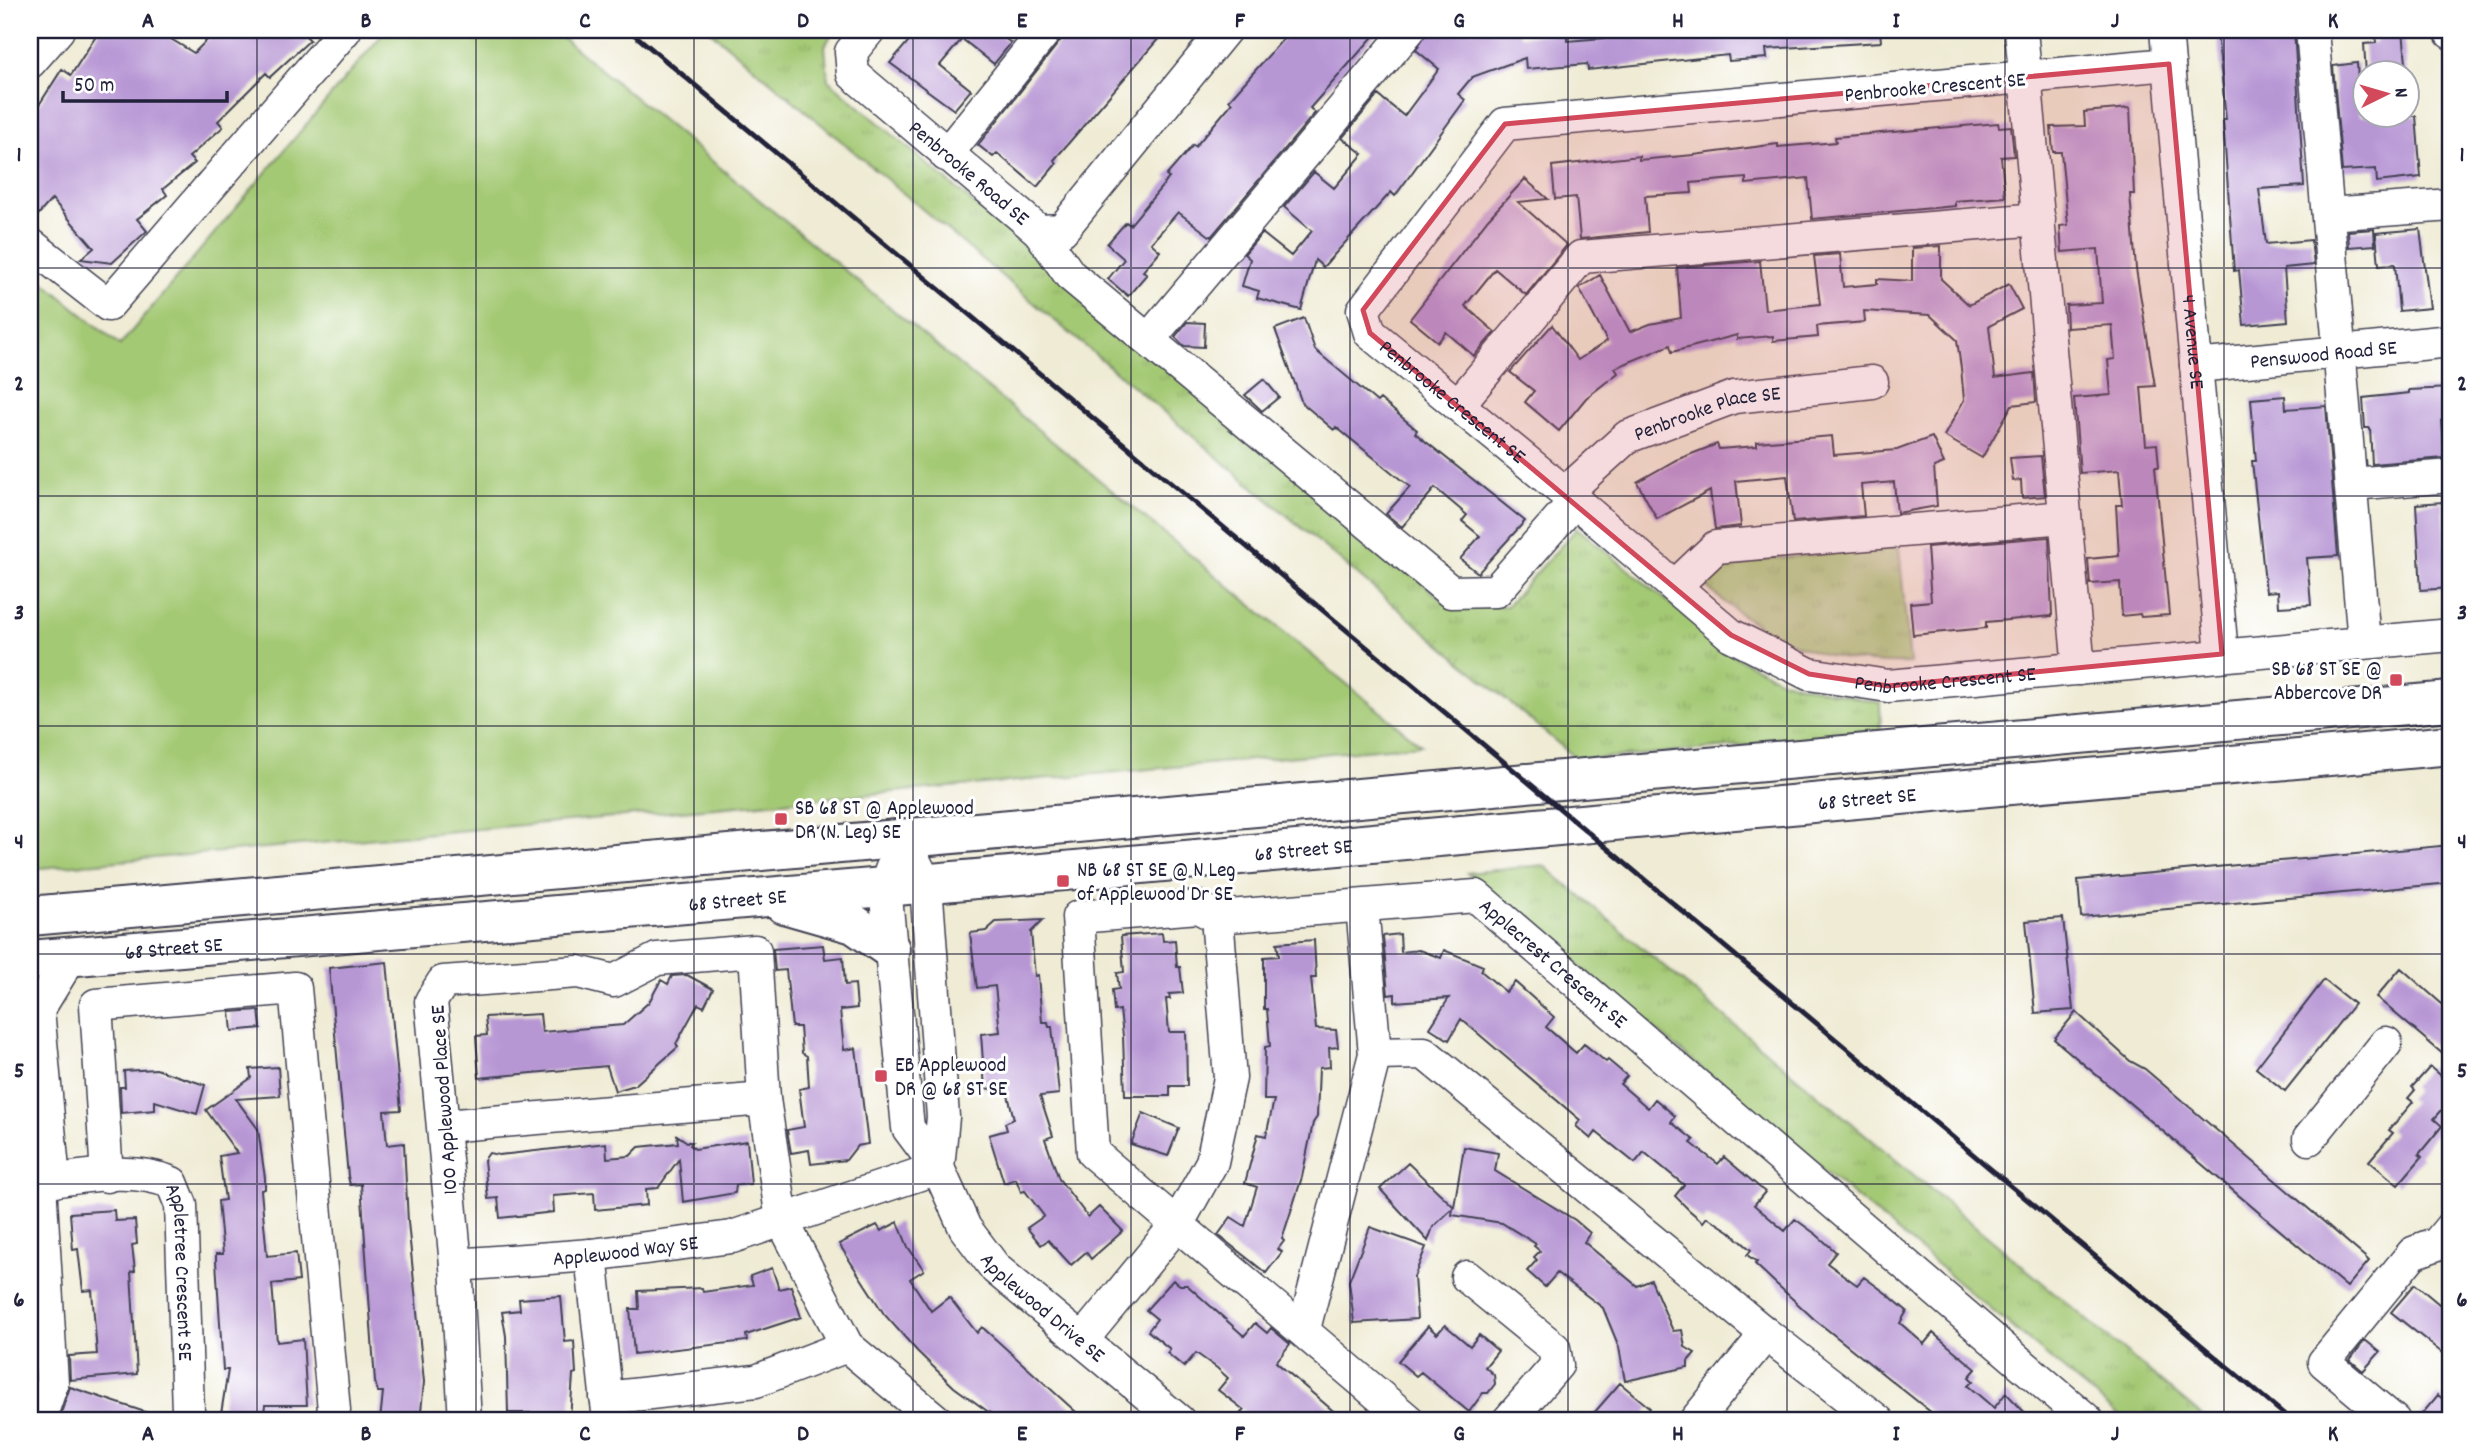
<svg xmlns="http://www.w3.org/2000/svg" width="2481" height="1451" font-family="Dekko,sans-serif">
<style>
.green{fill:#a4c974;stroke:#637658;stroke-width:2}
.park{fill:url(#park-tufts);stroke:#637658;stroke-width:2}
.building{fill:#b796d4}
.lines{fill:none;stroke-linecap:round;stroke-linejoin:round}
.minor-casing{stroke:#414052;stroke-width:35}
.major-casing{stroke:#414052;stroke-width:42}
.minor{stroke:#fff;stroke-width:32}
.major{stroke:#fff;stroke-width:38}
.rail{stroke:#22223b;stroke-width:5}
.marked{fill:#d1495b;fill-opacity:0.2;stroke:#d1495b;stroke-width:5;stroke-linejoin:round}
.grid{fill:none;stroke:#22223b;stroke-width:2;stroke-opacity:0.55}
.poi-dot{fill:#d1495b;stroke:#fff;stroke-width:2.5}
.labels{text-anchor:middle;stroke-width:6;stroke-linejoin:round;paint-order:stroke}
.street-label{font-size:21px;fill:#22223b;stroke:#fff}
.poi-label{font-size:21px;fill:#22223b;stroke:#fff;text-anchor:start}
.neatline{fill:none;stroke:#22223b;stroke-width:2.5}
.grid-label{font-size:23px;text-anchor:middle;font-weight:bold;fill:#22223b}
</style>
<defs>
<pattern id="park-tufts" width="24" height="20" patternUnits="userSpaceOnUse" patternTransform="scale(1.75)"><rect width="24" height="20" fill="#a4c974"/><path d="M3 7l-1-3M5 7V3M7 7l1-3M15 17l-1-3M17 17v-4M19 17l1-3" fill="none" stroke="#8dac65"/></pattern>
</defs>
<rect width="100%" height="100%" fill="#fff"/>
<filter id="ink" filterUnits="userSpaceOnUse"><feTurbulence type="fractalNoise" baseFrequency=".0143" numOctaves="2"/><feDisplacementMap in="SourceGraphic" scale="14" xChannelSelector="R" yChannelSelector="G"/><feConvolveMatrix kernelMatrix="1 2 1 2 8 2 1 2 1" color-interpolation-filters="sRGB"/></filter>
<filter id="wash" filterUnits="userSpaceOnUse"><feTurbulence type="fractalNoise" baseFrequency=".00686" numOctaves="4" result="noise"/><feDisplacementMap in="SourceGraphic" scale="28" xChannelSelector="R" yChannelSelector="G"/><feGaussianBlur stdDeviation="1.57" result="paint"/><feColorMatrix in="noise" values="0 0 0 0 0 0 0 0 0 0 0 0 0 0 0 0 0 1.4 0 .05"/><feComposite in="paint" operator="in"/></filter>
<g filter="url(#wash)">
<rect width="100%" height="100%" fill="#efebd4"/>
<path class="green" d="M386,30h167l868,715 -1391,124v-598l90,74z"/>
<path class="park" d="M709,30h125l-9,16 3,34 623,527 56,-1 70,-78 162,131 44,22 97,22 1,31 -303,26z
M1899,547l11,116c-87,3 -147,-24 -210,-82l34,-19z
M1543,865l665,556h-83l-658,-548z"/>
<g id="blocks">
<path class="building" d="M100,30h56l38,23 23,-23h83l10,10 -40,37 -4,-4 -48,48 5,6 -34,30 6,6 -32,26 4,6 -30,24 10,12 -35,32 -31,-4 13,-11 -42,-49 -22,25v-105l32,-50 9,6z
M918,30h76l17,13 -17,21 -32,-25 -22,26 31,25 -17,20 -64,-47z
M1064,30h102l-112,130 3,3 -20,24 -40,-34 -4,4 -15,-12 82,-104z
M1291,30h88l-69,78 5,5 -104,124 -33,-25 -27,31 9,8 -17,20 4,3 -19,22 -20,-17 16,-20 -17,-15 19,-22 4,3 39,-47 -3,-2 27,-31 2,2 37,-44 -3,-3z
M1427,30h92l1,6 47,-3v8l73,-6 -1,-5h82v3l159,-3 1,12 -115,7 1,9 -38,3 -1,-6 -140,15 -1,-6 -61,5 -1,-11 -53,19 -14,17 7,6 -70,96 -4,-4 -68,75 -8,-7 -14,50 -44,-12 2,-7 -17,-5 8,-27 -6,-5 18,-21 29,23 21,-25 -28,-24 30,-35 20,16 29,-34 -21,-16 36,-43 26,21 35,-47 -23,-19z
M2217,30h77l10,156 -45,3 7,55 45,-4 3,25 -30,3 4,53 -44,4 -5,-55 -5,1 -11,-151h3z
M2375,30h28l4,44h-41l-2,-30 12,-1z
M2357,63l3,53h56l5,61 -44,5 -1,-13 -34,2 -9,-105z
M2130,108l4,86h-4l6,75 19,117 -14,1 5,58 11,-1 2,23h-4l14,148 -28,2 -1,-3 -18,2 -2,-34 -30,2 -2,-25 31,-3 -3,-51h6l-3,-35 -39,3 -6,-75 37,-3 -3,-35 7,-1 -3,-34 -45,3 -1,-23 36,-2 -4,-54 -36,3 -2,-26 8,-1 -7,-73h-8l-2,-25 34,-1 -1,-14z
M1998,123l1,4 12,-1 3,30 -13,1 4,40 -50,4v5l-143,13 -4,-41 -62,6v-6l-23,2 -32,3 1,10 -47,3 3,36 -68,7 -4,-42 -21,2 -3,-33 87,-10v4l55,-5 84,-11v3l58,-5 -1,-5z
M1525,179l23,20 -30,3 49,43 -41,50 -31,-26 -30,37 30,26 -21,24 -28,-24 -8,10 -28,-23 78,-100z
M2374,229l1,16 -26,2 -1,-16z
M2420,229l10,79 -31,3 -4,-47 -16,1 -3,-32z
M1941,246v33l28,26 40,-21 13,25 -33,17 6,52 39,-5 2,29 -24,3 -30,53 -38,-22 20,-36 -3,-32 -4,-28 -27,-25 -66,-4 1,11 -48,4 1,11 -45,4v-5l-36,3v-4l-65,17 -2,-7 -55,23 3,5 -32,25 -27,33 -34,-29 9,-11 -24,-19 42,-47 26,35 29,-19 -28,-53 21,-13 30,57 20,-8 31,-6 -4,-51 83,-6 5,49 55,-6 -6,-48 26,-2 3,33 34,-3v-5l35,2v-33z
M1304,318l11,32 62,52 3,-3 37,31 -2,3 110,88 -47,52 -18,-14 20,-23 -18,-15 5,-6 -32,-27 -33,39 -16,-13 24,-27 -74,-60 -2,3 -32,-27 -27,-74z
M1187,322l18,1 -1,24 -20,-1 -9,-9z
M1264,379l15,18 -17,14 -17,-16z
M2451,388v31l-9,1 3,38 -73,6 -2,-36h-5l-2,-30 46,-5v-3z
M2285,396l1,13 40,-3 12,150 -31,2 4,47 -32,2 -1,-16 -12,1 -14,-131h4l-5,-62z
M1832,436l2,19 63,-5 35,-13 12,26 -10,4 3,39 -40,7 -3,-31 -33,3 3,31 -71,6 -6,-46 -51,5 5,45 -26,3 -5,-38 -53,28 -20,-37 39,-22 41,-16 2,5 38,-3v-4z
M2041,456l4,40 -23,2 -1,-18 -8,1 -3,-23z
M2443,502l3,46 5,-1v41l-30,2 -5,-86z
M2049,537l3,79 -66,6v6l-73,7 -3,-32 21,-2 -4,-54z
M2451,845v38l-370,34 -3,-37z
M2063,918l10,92 -38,3 -9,-92z
M1043,920l-12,12 4,44 3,-1 4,47h6l1,5h3l7,67 -19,2 13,40 -8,3 14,40 29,38 11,-10 24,24 -32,28 -5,-7 -15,13 -23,-25 -7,5 -14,-17 17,-12 -19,-25 -4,1 -5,-13 -12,4 -15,-48 18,-5 -2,-7 9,-4 -8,-32 -21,2 -4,-55 19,-2 -5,-46 -18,2 -7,-55 16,-2 10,-9z
M1162,933l1,8 12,-1 2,27h3l3,26 -14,1 1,5h-4l3,33h17l1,54h-17v10h-45l-2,-60 -3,-26 -6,1 -2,-21 7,-1 -2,-16 7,-1 -3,-36z
M1400,934l1,18 18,-2 22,8 3,-8 39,16 -2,5 25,21 9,-10 39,35 -8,10 30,26 8,-9 22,18 2,-2 19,16 -7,8 28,24 7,-9 20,17 -4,6 23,18 -3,3 27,21 6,-7 41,35 -11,13 31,26 10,-12 22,16 19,17 -9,11 30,22 7,-8 23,17 20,17 -7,12 24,21 9,-11 43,36 -7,8 4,4 -5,5 26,22 12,-15 27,28h-91l-128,-102 -59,-55 2,-2 -10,-7 4,-5 -22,-19 -22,-14 -4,5 -14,-12 -14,-14 9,-11 -40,-33 -9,11 -39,-31 -5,7 -15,-13 4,-6 -119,-101 -12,21 -19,-12 19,-30 -54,4v-8l-7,1 -5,-59z
M1314,940l2,38h-5l5,51 20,1 2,17 -9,1 1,19 -11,1 -2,49 -4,6 -11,54 -20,62 2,2 -6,8 4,3 -16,21 -48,-38 13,-18 14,9 12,-39 -12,-4 13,-49 8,2 8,-36h-10l1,-53 5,-1 -3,-37h-3v-52l15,-1 -2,-13z
M823,945l2,14 18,-2 2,28 10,-1 2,24 -17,2 4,40 12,-2 12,96 -11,2 -11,14 -35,4 -2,-14 -18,3 -4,-23 17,-3 -5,-38 10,-2 -2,-31 -5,-3 -2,-26h-8l-6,-57 -11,1 -2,-22z
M387,962l14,148 -17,1 3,34 17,-2 4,79 16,160 -4,39h-40l3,-29h-5l-3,-10 -14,-198 -11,1 -2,-9 -19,-208z
M2401,968l50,44v49l-75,-64z
M687,975l26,14 -9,18 -6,-3 -22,40 2,3 -43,38 -20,6 -8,-25 -128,12 -3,-42 11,-1 -2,-18 55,-3 2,18 81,-7 26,-23 12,-22 7,4 4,-8z
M2324,980l30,24 -69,87 -29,-23z
M259,1010l2,18 -29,3 -2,-19z
M2076,1012l54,49 15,8 220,188 4,4 -22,26 -293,-248z
M278,1067l2,29 -44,3 22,30 7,49v11l-4,1 6,66 29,-3 3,28 -27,3 5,58 26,-3 4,66h-42l-2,15 -42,-6 7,-44h-5l-7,-109v-7h7l-5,-53 7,-1 -6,-44 18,-3 -31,-43 45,-32 -1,-9z
M2430,1067l21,18v15l-17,19 8,7 -23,28 3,3 -24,28 -29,-24 24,-28 -4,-3 24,-28 -5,-4 7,-8 -3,-3z
M156,1069l49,16 -8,29 -42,-13v9l-34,3 -1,-26h5l-1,-16z
M1143,1113l36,15 -11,28 -37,-12z
M677,1135l10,7h5l-2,3 5,4 52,-8 4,43 -15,1 -1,8 -52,9 -4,-43 -21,29 -12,1 1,16 -52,5 -1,-17 -41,3 1,16 -54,6 -2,-20 -10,1 -4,-39 5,-7 10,2 107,-12 1,15 23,-2 9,-9 39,-4z
M1464,1147l34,6 -3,18 80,49 15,13 -6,9 53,44 14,-6 22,51 9,-1 3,17 10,6 -7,8v6l-63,14 -6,-34 -16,-39 -46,-35 -12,14 -18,-16 10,-11 -3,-3 6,-6 -6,-5 2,-2 -34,-21 -50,-8 1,-7 -20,19 -5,14 -48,-52 28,-26 46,44z
M114,1210l1,11 20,-1 2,24 -5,1 3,26 -4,1 6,102 -67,6 -1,-24 28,-2 -5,-64 -9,1 -5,-42 -5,1 -3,-37z
M898,1222l10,25 16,23 -14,9 21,32 18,-14 28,36 5,-6 104,94h-85l-47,-34 -37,-36 -33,-37 -45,-70 38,-19 4,6z
M1370,1227l56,20 -12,30 3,42 -63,4 -5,-42z
M772,1268l7,21 12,-3 10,31 -55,18 1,6 -113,13 -4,-45h9l-1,-18 64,-3 1,4 50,-7 -3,-9z
M1173,1280l7,5h7l57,51 11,-13 12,10 4,-5 19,16 -14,18 69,59h-93l-11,-8 3,-3 -26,-20 10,-12 -11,-10 -21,-15 -12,14 -17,-14 3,-4 -22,-18 9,-12 -11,-9z
M2415,1284l36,30v46l-60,-48z
M561,1296l4,46 9,-1 2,32 -3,1 -3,47h-39l-1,-8h-22l-2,-77 -4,-24 18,-2 -1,-11z
M1445,1325l25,21 9,-11 19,16 -13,16 9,8 1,9 -7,9h-5l-14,19 -48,-40 -5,4 -18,-15 30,-35 9,8z
M2365,1340l15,12 -17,19 -13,-11z
M1620,1383l30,25 -11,13h-52z
M70,1387l93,31v3h-88l-15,-5z
M2438,1395l13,11v15h-35z"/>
</g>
</g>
<g filter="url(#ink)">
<use href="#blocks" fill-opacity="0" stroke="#414052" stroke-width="2"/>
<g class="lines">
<defs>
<g id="minor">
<path id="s1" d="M869,30l-18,22 2,22 186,157 23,-1 163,-200"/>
<path d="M2021,30l58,639"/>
<path id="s2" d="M2166,30l56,624"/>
<path d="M2312,30l52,612"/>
<path d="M2451,30v3"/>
<path d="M30,62l28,-32"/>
<path id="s3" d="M2169,64l-664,60 -142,186 7,23 205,168 156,134 78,39 79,12 563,-51"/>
<path d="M946,155l100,-125"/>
<path d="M2328,214l123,-9"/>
<path d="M1039,231l31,44 381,317 45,-1 79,-90"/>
<path d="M30,244l78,61 237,-275"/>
<path d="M1149,339l260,-309"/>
<path id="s4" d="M2196,366l255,-25"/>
<path d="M1458,405l123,-148 458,-38"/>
<path d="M2351,484l100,-8"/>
<path id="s5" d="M1565,493l62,-56 107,-40 138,-15"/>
<path d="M1675,586l41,-39 349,-30"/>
<path id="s6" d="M903,837l-18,50 23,241 30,40 27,60 31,41 183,152"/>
<path d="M915,862l11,22 17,233 -5,51"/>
<path d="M1217,917l-19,-10 -120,10 15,236 316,268"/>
<path d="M38,1010l16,171"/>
<path d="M30,1011l8,-1 33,-54"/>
<path d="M1375,1054l49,-1 342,281 112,87"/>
<path d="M444,1126l320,-27"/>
<path d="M2309,1139l77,-96"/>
<path d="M107,1176l-11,-171 199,-17 39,422 -4,11"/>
<path id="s7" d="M30,1184c44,-5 100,-20 142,-1l9,22 7,206 -3,10"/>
<path d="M591,1255l18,166"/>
<path id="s8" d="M456,1265l135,-10 141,-18 206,-69"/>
<path d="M1467,1277l87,71 3,17 -49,56"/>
<path d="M1304,1329l71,-275 -13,-148"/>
<path id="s9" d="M1082,1340l96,-117 34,-61 18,-84 -13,-161 259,-21 612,525"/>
<path d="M606,1398l150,-17 91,-35"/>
<path d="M39,1421l13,-38 -12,-200"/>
<path d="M465,1421l-9,-156 -25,-264 12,-19 135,-10 36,9 43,-22 98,-8 9,148 18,121 65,126 90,75"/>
<path d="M1695,1421l71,-87"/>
<path d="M2394,1421l-70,-59 89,-109 24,-9 14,-17"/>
</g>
<g id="major">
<path d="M784,904l70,20 36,25"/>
<path d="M30,916l2421,-215"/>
<path id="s10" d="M30,960l924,-79 1497,-136"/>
</g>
</defs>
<use href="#minor" class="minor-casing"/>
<use href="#major" class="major-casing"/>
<use href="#minor" class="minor"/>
<use href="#major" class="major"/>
<path class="rail" d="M629,30l1663,1391"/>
</g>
</g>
<path class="marked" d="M2169,64l53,590 -334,32 -79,-12 -78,-39 -361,-302 -7,-23 142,-186z"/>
<path class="grid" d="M257,30v1391M476,30v1391M694,30v1391M913,30v1391M1131,30v1391M1350,30v1391M1568,30v1391M1787,30v1391M2005,30v1391M2224,30v1391M30,268h2421M30,496h2421M30,726h2421M30,954h2421M30,1184h2421"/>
<g class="poi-dot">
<rect x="2389" y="673" width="14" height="14" rx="3.5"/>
<rect x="774" y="812" width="14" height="14" rx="3.5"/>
<rect x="1056" y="874" width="14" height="14" rx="3.5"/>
<rect x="874" y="1069" width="14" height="14" rx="3.5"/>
</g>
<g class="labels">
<g class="street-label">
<text transform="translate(1935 86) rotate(-5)" y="7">Penbrooke Crescent SE</text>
<text dy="7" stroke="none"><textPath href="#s1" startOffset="203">Penbrooke Road SE</textPath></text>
<text dy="7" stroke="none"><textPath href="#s2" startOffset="313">4 Avenue SE</textPath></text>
<text dy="7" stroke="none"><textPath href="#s4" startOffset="128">Penswood Road SE</textPath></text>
<text dy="7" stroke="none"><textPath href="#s3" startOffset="1032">Penbrooke Crescent SE</textPath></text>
<text dy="7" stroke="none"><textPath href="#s5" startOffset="168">Penbrooke Place SE</textPath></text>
<text dy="7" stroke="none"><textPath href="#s3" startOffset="1620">Penbrooke Crescent SE</textPath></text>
<text dy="7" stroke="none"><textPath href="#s10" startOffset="1844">68 Street SE</textPath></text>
<text dy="7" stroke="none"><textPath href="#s10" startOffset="1278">68 Street SE</textPath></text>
<text dy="7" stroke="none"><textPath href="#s10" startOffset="710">68 Street SE</textPath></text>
<text dy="7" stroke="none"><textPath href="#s10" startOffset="144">68 Street SE</textPath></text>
<text dy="7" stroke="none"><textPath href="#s9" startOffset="831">Applecrest Crescent SE</textPath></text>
<text transform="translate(443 1100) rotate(-94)" y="7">100 Applewood Place SE</text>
<text dy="7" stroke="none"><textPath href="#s8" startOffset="170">Applewood Way SE</textPath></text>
<text dy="7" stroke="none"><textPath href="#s7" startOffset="234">Appletree Crescent SE</textPath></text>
<text dy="7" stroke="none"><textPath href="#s6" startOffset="523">Applewood Drive SE</textPath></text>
</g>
<g class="poi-label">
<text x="2382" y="675" text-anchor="end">SB 68 ST SE @<tspan x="2382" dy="24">Abbercove DR</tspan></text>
<text x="795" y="814">SB 68 ST @ Applewood<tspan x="795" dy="24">DR (N. Leg) SE</tspan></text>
<text x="1077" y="876">NB 68 ST SE @ N Leg<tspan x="1077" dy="24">of Applewood Dr SE</tspan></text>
<text x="895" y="1071">EB Applewood<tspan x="895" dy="24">DR @ 68 ST SE</tspan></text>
</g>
</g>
<rect width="2481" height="1451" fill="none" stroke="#fff" stroke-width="77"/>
<g transform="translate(2386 94) rotate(85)"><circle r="33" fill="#ffffff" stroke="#a7a7b1" stroke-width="2"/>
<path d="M0-5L12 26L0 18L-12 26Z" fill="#d1495b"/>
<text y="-10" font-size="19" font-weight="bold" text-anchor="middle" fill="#22223b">N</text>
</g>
<path d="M63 91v10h164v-10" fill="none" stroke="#22223b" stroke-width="3.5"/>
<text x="74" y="91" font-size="21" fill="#22223b" stroke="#ffffff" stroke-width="5" paint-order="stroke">50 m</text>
<rect x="38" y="38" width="2404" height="1374" class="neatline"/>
<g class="grid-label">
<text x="148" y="27">A</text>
<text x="366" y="27">B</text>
<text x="585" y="27">C</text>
<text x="803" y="27">D</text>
<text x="1022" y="27">E</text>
<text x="1240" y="27">F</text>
<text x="1459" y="27">G</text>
<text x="1678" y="27">H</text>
<text x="1896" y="27">I</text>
<text x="2115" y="27">J</text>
<text x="2333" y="27">K</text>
<text x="19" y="161">1</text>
<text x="2462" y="161">1</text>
<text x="19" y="390">2</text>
<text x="2462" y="390">2</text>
<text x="19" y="619">3</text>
<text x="2462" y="619">3</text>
<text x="19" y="848">4</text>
<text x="2462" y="848">4</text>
<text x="19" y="1077">5</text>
<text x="2462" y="1077">5</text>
<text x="19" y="1306">6</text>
<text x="2462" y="1306">6</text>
<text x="148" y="1440">A</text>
<text x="366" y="1440">B</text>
<text x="585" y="1440">C</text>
<text x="803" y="1440">D</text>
<text x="1022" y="1440">E</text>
<text x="1240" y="1440">F</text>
<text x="1459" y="1440">G</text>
<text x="1678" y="1440">H</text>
<text x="1896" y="1440">I</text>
<text x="2115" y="1440">J</text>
<text x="2333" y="1440">K</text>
</g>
</svg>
